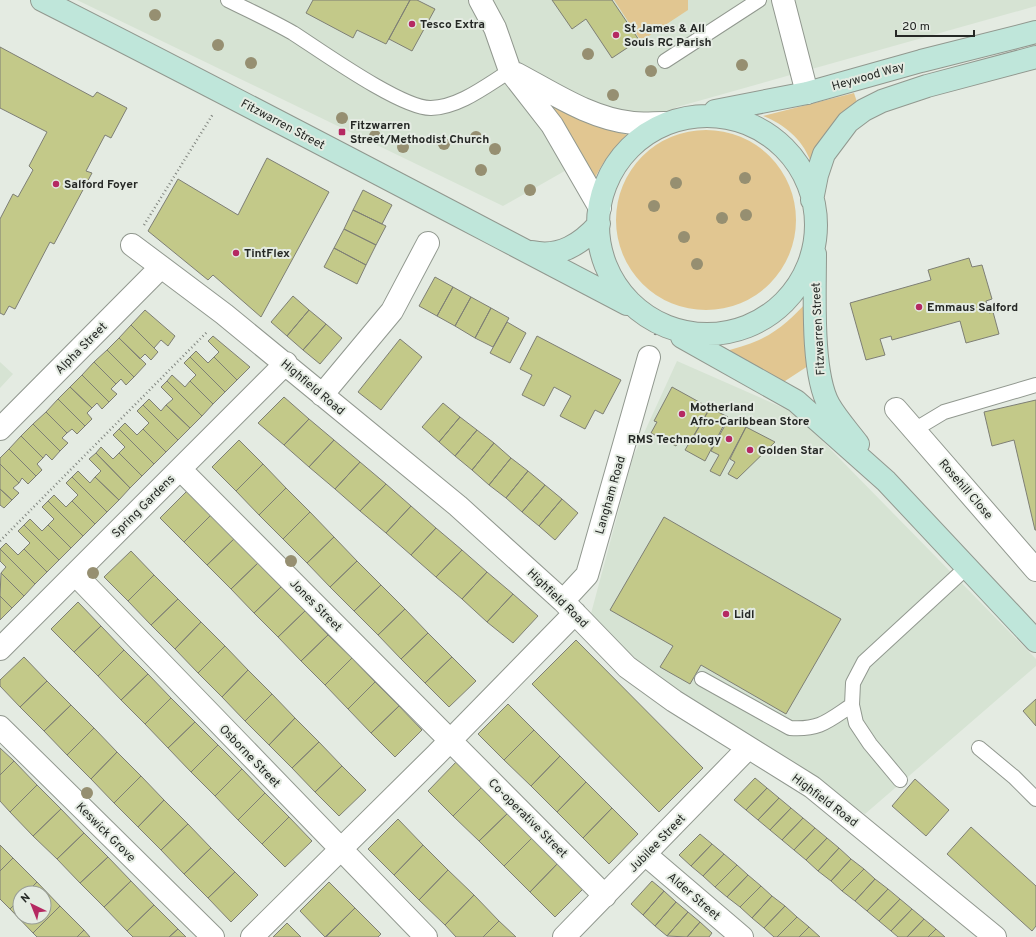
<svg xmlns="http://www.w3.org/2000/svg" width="1036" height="937" font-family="Overpass,sans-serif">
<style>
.built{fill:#d6e3d3}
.green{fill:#e1c691}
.building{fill:#c3c989;stroke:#7e7f75}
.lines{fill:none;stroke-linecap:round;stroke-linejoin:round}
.lane-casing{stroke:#91988f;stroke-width:16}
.street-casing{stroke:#91988f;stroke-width:24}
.secondary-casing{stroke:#91988f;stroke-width:24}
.path{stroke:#80857f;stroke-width:2.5;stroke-dasharray:1 3;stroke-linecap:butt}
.lane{stroke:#fff;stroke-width:14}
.street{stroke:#fff;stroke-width:22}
.secondary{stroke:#bfe6da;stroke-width:22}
.tree{fill:#968f71}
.poi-dot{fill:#b52962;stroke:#e4ebe2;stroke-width:1.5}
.labels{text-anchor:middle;stroke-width:4;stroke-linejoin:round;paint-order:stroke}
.poi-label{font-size:12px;font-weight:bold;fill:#252825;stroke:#e4ebe2;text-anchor:start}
.street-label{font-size:12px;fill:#252825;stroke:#e4ebe2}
</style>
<rect width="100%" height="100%" fill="#e4ebe2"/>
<path class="built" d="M77,0h959v6l-359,101 -174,99z
M677,361l118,52 241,246v7l-171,148 -200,-132 -76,-61 44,-164z
M0,362l13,12 -13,14z"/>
<path class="green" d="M614,0h74v10l-47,31z
M854,93l3,9 -24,22 -23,36c-8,-21 -26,-36 -47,-44z
M550,95c29,23 41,31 78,40 -16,14 -26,28 -35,47l-52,-77z
M616 220a90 90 0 1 1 180 0a90 90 0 1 1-180 0Z
M808,301v65l-26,17 -59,-31c12,-4 25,-7 36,-12 20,-9 35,-24 49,-39z"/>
<path class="building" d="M313,0h97l-24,44 -29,-14 -4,8 -47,-25z
M410,0h7l18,9 -23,42 -23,-12z
M552,0h60l27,40 -27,18 -26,-39 -14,10z
M0,47l93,50 4,-5 30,16 -16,30 -6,-3 -19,36 6,2 -38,71 -4,-2 -35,67 -6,-3 -5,9 -4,-2v-94l13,-25 5,3 15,-27 -4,-4 18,-34 -47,-24z
M267,158l62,34 -68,125 -48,-42 -5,5 -60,-49 30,-52 60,36z
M363,190l29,15 -10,19 -29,-14z
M353,210l33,16 -10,19 -32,-16z
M344,229l32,16 -10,20 -32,-17z
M334,248l32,17 -9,19 -33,-17z
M969,258l3,9 10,-2 10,34 -6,2 3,12 4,-1 6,22 -33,9 -6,-22 -68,19 -1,-4 -11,3 5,16 -19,5 -16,-57 81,-23 -3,-10z
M435,277l18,10 -16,29 -18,-10z
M453,287l18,10 -16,29 -18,-10z
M293,296l16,14 -22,26 -16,-14z
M471,297l20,11 -16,30 -20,-12z
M491,308l18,10 -16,29 -18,-9z
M145,310l30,26 -7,10 -7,-6 -7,8 -23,-23z
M309,310l17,14 -23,26 -16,-14z
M507,322l19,11 -16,30 -20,-10z
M326,324l16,14 -22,26 -17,-14z
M131,325l27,27 -7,8 -6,-6 -5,5 -21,-21z
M213,336l37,31 -13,13 -23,-23 5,-5 -11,-11z
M537,336l84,44 -18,34 -8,-4 -10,19 -25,-13 11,-20 -17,-9 -10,19 -22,-11 10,-20 -12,-6z
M119,338l27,26 -12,13 -27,-27z
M400,339l22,18 -41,53 -23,-18z
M107,350l27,27 -8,8 -5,-6 -5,5 -22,-22z
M196,351l12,12 6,-6 23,23 -12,12 -35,-35z
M190,357l35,35 -12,12 -23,-23 6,-6 -12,-12z
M94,362l22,22 -5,5 6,5 -8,8 -27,-27z
M82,375l27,27 -7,7 -5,-6 -5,5 -22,-21z
M172,375l13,12 5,-6 23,23 -11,12 -35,-35z
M167,381l35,35 -12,12 -24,-23 7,-6 -12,-12z
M70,387l22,21 -5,5 5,6 -7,7 -27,-27z
M672,387l38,21 -19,33 -10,-5 -5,10 -25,-13 6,-11 -3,-1z
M284,397l25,22 -25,26 -26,-22z
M58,399l27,27 -8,8 -5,-5 -5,4 -21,-21z
M149,399l12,12 5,-6 24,23 -12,12 -35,-35z
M1036,400v130h-1l-21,-90 -22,6 -8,-34z
M443,403l17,14 -21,25 -17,-15z
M143,405l35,35 -12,12 -23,-23 6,-6 -12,-12z
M710,408l18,9 -23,44 -20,-11z
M46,412l21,21 -5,5 6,5 -8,8 -27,-27z
M460,417l17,13 -22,26 -16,-14z
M729,418l17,9 -26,49 -10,-5 9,-16 -8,-4z
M309,419l25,21 -25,27 -25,-22z
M125,423l12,12 6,-6 23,23 -12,12 -35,-35z
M33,424l27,27 -8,9 -6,-6 -3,4 -22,-22z
M746,427l29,15 -38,37 -9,-5 7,-12 -5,-3z
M119,429l35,35 -12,12 -23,-23 6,-6 -12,-12z
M477,430l17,13 -22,27 -17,-14z
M21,436l22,22 -6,6 5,6 -6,6 -27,-27z
M239,440l24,24 -27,27 -24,-24z
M334,440l26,22 -25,27 -26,-22z
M494,443l17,15 -22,27 -17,-15z
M101,447l12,12 6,-6 23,23 -12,12 -34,-35z
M9,449l27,27 -8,8 -6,-6 -3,5 -19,-19v-6z
M96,453l34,35 -11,12 -24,-23 6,-6 -12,-12z
M511,458l17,13 -22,27 -17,-13z
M360,462l26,22 -26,27 -25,-22z
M0,464l19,19 -6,5 6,5 -7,7 -12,-11z
M263,464l23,24 -27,27 -23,-24z
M78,471l12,12 5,-6 24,23 -12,12 -35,-35z
M528,471l17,14 -23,27 -16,-14z
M72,477l35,35 -12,12 -23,-23 6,-6 -12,-12z
M386,484l25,22 -25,27 -26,-22z
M545,485l17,14 -23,27 -17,-14z
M286,488l24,24 -27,27 -24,-24z
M0,489l12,11 -8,8 -4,-3z
M187,491l24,24 -27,27 -24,-24z
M54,495l12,12 6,-6 23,23 -12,12 -35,-35z
M562,499l16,14 -23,27 -16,-14z
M48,501l35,35 -12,12 -23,-23 6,-6 -12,-12z
M411,506l25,22 -25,27 -25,-22z
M310,512l24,25 -27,26 -24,-24z
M211,515l23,24 -27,26 -23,-23z
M664,517l177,102 -55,95 -85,-49 -11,19 -30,-17 13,-21 -63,-36z
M30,519l12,12 6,-6 23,23 -12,12 -35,-35z
M24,525l35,35 -12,12 -23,-23 6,-6 -12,-12z
M436,528l26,22 -26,27 -25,-22z
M334,537l23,24 -27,26 -23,-24z
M234,539l24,24 -27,26 -24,-24z
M6,543l12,12 6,-6 23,23 -12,12 -35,-35z
M0,549l35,35 -11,12 -23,-23 5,-6 -6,-6z
M462,550l25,22 -25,27 -26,-22z
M131,551l23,24 -26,26 -24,-24z
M357,561l24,24 -27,26 -24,-24z
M258,563l23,24 -27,26 -23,-24z
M487,572l26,22 -26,28 -25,-23z
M1,573l23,23 -12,12 -12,-12z
M154,575l24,24 -27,26 -23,-24z
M381,585l24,24 -27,26 -24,-24z
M281,587l24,24 -27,26 -24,-24z
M513,594l25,22 -25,27 -26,-21z
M0,596l12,12 -12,12z
M178,599l23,23 -26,27 -24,-24z
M78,602l23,24 -27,26 -23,-23z
M405,609l23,24 -27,26 -23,-24z
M305,611l23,24 -27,26 -23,-24z
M201,622l24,24 -27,27 -23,-24z
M101,626l23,24 -26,26 -24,-24z
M428,633l24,24 -27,26 -24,-24z
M328,635l24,23 -27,27 -24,-24z
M576,640l127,128 -44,44 -127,-128z
M225,646l23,24 -26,27 -24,-24z
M124,650l24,24 -27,26 -23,-24z
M24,657l23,24 -27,26 -20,-21v-6z
M452,657l24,24 -27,26 -24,-24z
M352,658l23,24 -27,27 -23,-24z
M248,670l24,24 -27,27 -23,-24z
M148,674l23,24 -26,26 -24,-24z
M47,681l24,24 -27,26 -24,-24z
M375,682l24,24 -28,27 -23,-24z
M272,694l23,24 -26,27 -24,-24z
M171,698l24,24 -27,26 -23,-24z
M1036,699v27l-13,-15z
M508,704l26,26 -30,30 -26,-26z
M71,705l23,23 -27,27 -23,-24z
M399,706l23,24 -27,27 -24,-24z
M295,718l24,24 -27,26 -23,-23z
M195,722l23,23 -27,27 -23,-24z
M94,728l23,24 -26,27 -24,-24z
M534,730l26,26 -29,30 -27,-26z
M319,742l23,24 -27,26 -23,-24z
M218,745l24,24 -27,27 -24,-24z
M0,748l14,13 -14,14z
M117,752l24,24 -27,27 -23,-24z
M560,756l26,26 -29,30 -26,-26z
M14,761l23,24 -27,27 -10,-11v-26z
M457,761l26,25 -30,30 -25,-25z
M342,766l24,24 -27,26 -24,-24z
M242,769l23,24 -27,27 -23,-24z
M141,776l23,24 -26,27 -24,-24z
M755,778l12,10 -21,22 -12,-10z
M915,779l34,31 -23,26 -34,-30z
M586,782l26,26 -29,30 -26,-26z
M37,785l24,24 -28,27 -23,-24z
M483,786l26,26 -30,29 -26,-25z
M767,788l12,10 -21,22 -12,-10z
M265,793l24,24 -27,27 -24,-24z
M779,798l12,10 -21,22 -12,-10z
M164,800l24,24 -27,26 -23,-23z
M612,808l26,26 -29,30 -26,-26z
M791,808l12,10 -21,22 -12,-10z
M61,809l23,24 -27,26 -24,-23z
M509,812l25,24 -30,30 -25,-25z
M289,817l23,24 -27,26 -23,-23z
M803,818l12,10 -21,22 -12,-10z
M398,819l25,26 -29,30 -26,-26z
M188,824l23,24 -27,26 -23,-24z
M971,827l65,59v40l-4,5 -85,-77z
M815,828l12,10 -21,22 -12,-10z
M84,833l24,24 -28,26 -23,-24z
M700,834l12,10 -21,22 -12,-11z
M534,836l25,26 -29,30 -26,-26z
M827,838l12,10 -21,23 -12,-11z
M712,844l12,10 -21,22 -12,-10z
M0,845l13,13 -13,13z
M423,845l25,25 -29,30 -25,-25z
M211,848l24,24 -27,26 -24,-24z
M839,848l12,11 -20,22 -13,-10z
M724,854l13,11 -22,22 -12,-11z
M108,857l23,24 -27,26 -24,-24z
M13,858l24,24 -11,11h-6v6l-10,10 -10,-10v-28z
M851,859l13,10 -22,22 -11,-10z
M559,862l26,25 -30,30 -25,-25z
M737,865l11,10 -21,22 -12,-10z
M864,869l11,10 -20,22 -13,-10z
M448,870l26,25 -29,30 -26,-25z
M235,872l23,23 -27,27 -23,-24z
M748,875l13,11 -21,21 -13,-10z
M875,879l13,10 -21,22 -12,-10z
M131,881l23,24 -27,26 -23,-24z
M652,881l12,10 -21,24 -12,-11z
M37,882l23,24 -27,27 -23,-24 10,-10v18h24v-24h-18z
M329,882l26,26 -30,29 -25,-26z
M761,886l11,10 -20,22 -12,-11z
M888,889l12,10 -21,22 -12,-10z
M664,891l12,11 -21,24 -12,-11z
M474,895l25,26 -16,16h-27l-11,-12z
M772,896l13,10 -21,22 -12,-10z
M900,899l12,10 -21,22 -12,-10z
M676,902l12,10 -21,24 -12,-10z
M154,905l24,24 -9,8h-36l-6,-6z
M60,906l24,24 -7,7h-40l-4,-4z
M785,906l12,11 -20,20h-3l-10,-9z
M355,908l26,26 -3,3h-52z
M912,909l12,10 -17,18h-9l-7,-6z
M688,912l12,10 -13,15 -20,-1z
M797,917l12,10 -10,10h-22z
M924,919l12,10 -8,8h-21z
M499,921l17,16h-33z
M700,922l12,11 -3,4h-22z
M287,923l14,14h-28z
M809,927l11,10h-21z
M178,929l8,8h-17z
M936,929l9,8h-17z
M84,930l6,7h-13z"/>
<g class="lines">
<defs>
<path id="lane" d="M228,0c22,11 44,21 65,33 28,18 109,76 138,75 29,-1 56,-23 79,-37
M665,61l94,-61
M914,430l30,-18 92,-27
M702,679l88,49c30,2 38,-7 62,-23
M979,748l35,29 22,22
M900,780l-30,-36 -14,-21 -4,-18 1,-22 11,-21 102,-94"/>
<path id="street" d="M480,0l15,28 15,43 42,54 48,83
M783,0l24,93
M517,74c36,19 74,45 116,49 10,1 21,0 31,0
M132,245l92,69 234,192 105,95 64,66 47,34 138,86 183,150
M322,395l70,-84 36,-68
M896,409l140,161
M0,429l161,-162
M180,469l425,427
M75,574l351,363
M563,601l24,-26 62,-218
M0,649l286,-286
M0,727l213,210
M646,855l96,82
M252,937l184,-182 139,-142
M564,937l184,-189"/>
<path id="secondary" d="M42,0c196,99 390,202 585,304
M715,111l92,-18 114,-32 115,-29
M598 225a109 109 0 1 1 218 0a109 109 0 1 1-218 0Z
M812,200l5,-25 7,-21 24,-32 16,-12 18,-9 45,-15 109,-29
M532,252c28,6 49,-8 67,-28
M815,254c0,39 -4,119 14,151 8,14 20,27 29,39
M682,337l114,64 90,80 150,160"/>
</defs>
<use href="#lane" class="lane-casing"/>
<use href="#street" class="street-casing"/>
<use href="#secondary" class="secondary-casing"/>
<path class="path" d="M144,225l69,-111
M655,335l3,-11
M0,541l208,-210"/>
<use href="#lane" class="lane"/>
<use href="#street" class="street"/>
<use href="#secondary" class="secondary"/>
</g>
<g class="tree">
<circle cx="155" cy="15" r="6"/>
<circle cx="218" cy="45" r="6"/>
<circle cx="588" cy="54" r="6"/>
<circle cx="251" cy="63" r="6"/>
<circle cx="742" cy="65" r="6"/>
<circle cx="651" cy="71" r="6"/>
<circle cx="613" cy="95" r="6"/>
<circle cx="342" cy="118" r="6"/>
<circle cx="375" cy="136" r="6"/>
<circle cx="476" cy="137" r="6"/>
<circle cx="444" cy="144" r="6"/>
<circle cx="403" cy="147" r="6"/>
<circle cx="495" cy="149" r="6"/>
<circle cx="481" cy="170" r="6"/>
<circle cx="745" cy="178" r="6"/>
<circle cx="676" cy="183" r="6"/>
<circle cx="530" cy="190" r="6"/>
<circle cx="654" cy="206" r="6"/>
<circle cx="746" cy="215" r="6"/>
<circle cx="722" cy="218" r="6"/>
<circle cx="684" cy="237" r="6"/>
<circle cx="697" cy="264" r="6"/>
<circle cx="291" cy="561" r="6"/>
<circle cx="93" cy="573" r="6"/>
<circle cx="87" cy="793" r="6"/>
</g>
<g class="poi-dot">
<circle cx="412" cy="24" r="4"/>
<circle cx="616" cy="35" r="4"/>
<rect x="338" y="128" width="8" height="8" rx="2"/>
<circle cx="56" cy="184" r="4"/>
<circle cx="236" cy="253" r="4"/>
<circle cx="919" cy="307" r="4"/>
<circle cx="682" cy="414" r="4"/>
<circle cx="729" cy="439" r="4"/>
<circle cx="750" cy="450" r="4"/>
<circle cx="726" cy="614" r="4"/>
</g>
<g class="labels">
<g class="poi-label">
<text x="420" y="28">Tesco Extra</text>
<text x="624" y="32">St James &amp; All<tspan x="624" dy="14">Souls RC Parish</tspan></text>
<text x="350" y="129">Fitzwarren<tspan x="350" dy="14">Street/Methodist Church</tspan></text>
<text x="64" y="188">Salford Foyer</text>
<text x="244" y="257">TintFlex</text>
<text x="927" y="311">Emmaus Salford</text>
<text x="690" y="411">Motherland<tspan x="690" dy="14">Afro-Caribbean Store</tspan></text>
<text x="721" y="443" text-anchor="end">RMS Technology</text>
<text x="758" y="454">Golden Star</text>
<text x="734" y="618">Lidl</text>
</g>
<g class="street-label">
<text transform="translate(868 76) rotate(-16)" y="4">Heywood Way</text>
<text transform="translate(283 124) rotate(28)" y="4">Fitzwarren Street</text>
<text transform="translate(818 329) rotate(-93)" y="4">Fitzwarren Street</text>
<text transform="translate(81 348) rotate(-45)" y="4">Alpha Street</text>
<text transform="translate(313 387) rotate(40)" y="4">Highfield Road</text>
<text transform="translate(966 489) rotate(49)" y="4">Rosehill Close</text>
<text transform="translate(610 495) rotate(-74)" y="4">Langham Road</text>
<text transform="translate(143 506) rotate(-45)" y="4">Spring Gardens</text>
<text transform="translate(558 598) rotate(44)" y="4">Highfield Road</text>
<text transform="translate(316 605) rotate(45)" y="4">Jones Street</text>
<text transform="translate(250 756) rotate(46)" y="4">Osborne Street</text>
<text transform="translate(825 800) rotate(37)" y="4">Highfield Road</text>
<text transform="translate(528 818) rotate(45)" y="4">Co-operative Street</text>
<text transform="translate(106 832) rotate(45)" y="4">Keswick Grove</text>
<text transform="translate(657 843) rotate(-46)" y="4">Jubilee Street</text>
<text transform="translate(694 896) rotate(41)" y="4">Alder Street</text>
</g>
</g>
<g transform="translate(32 905) rotate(317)"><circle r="19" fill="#e4ebe2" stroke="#989d96"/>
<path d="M0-3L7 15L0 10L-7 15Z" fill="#b52962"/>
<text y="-6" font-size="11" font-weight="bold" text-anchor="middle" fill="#252825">N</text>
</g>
<path d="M896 30v6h78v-6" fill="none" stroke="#252825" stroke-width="2"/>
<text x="902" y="30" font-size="12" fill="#252825" stroke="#e4ebe2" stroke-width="3" paint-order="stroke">20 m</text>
</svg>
